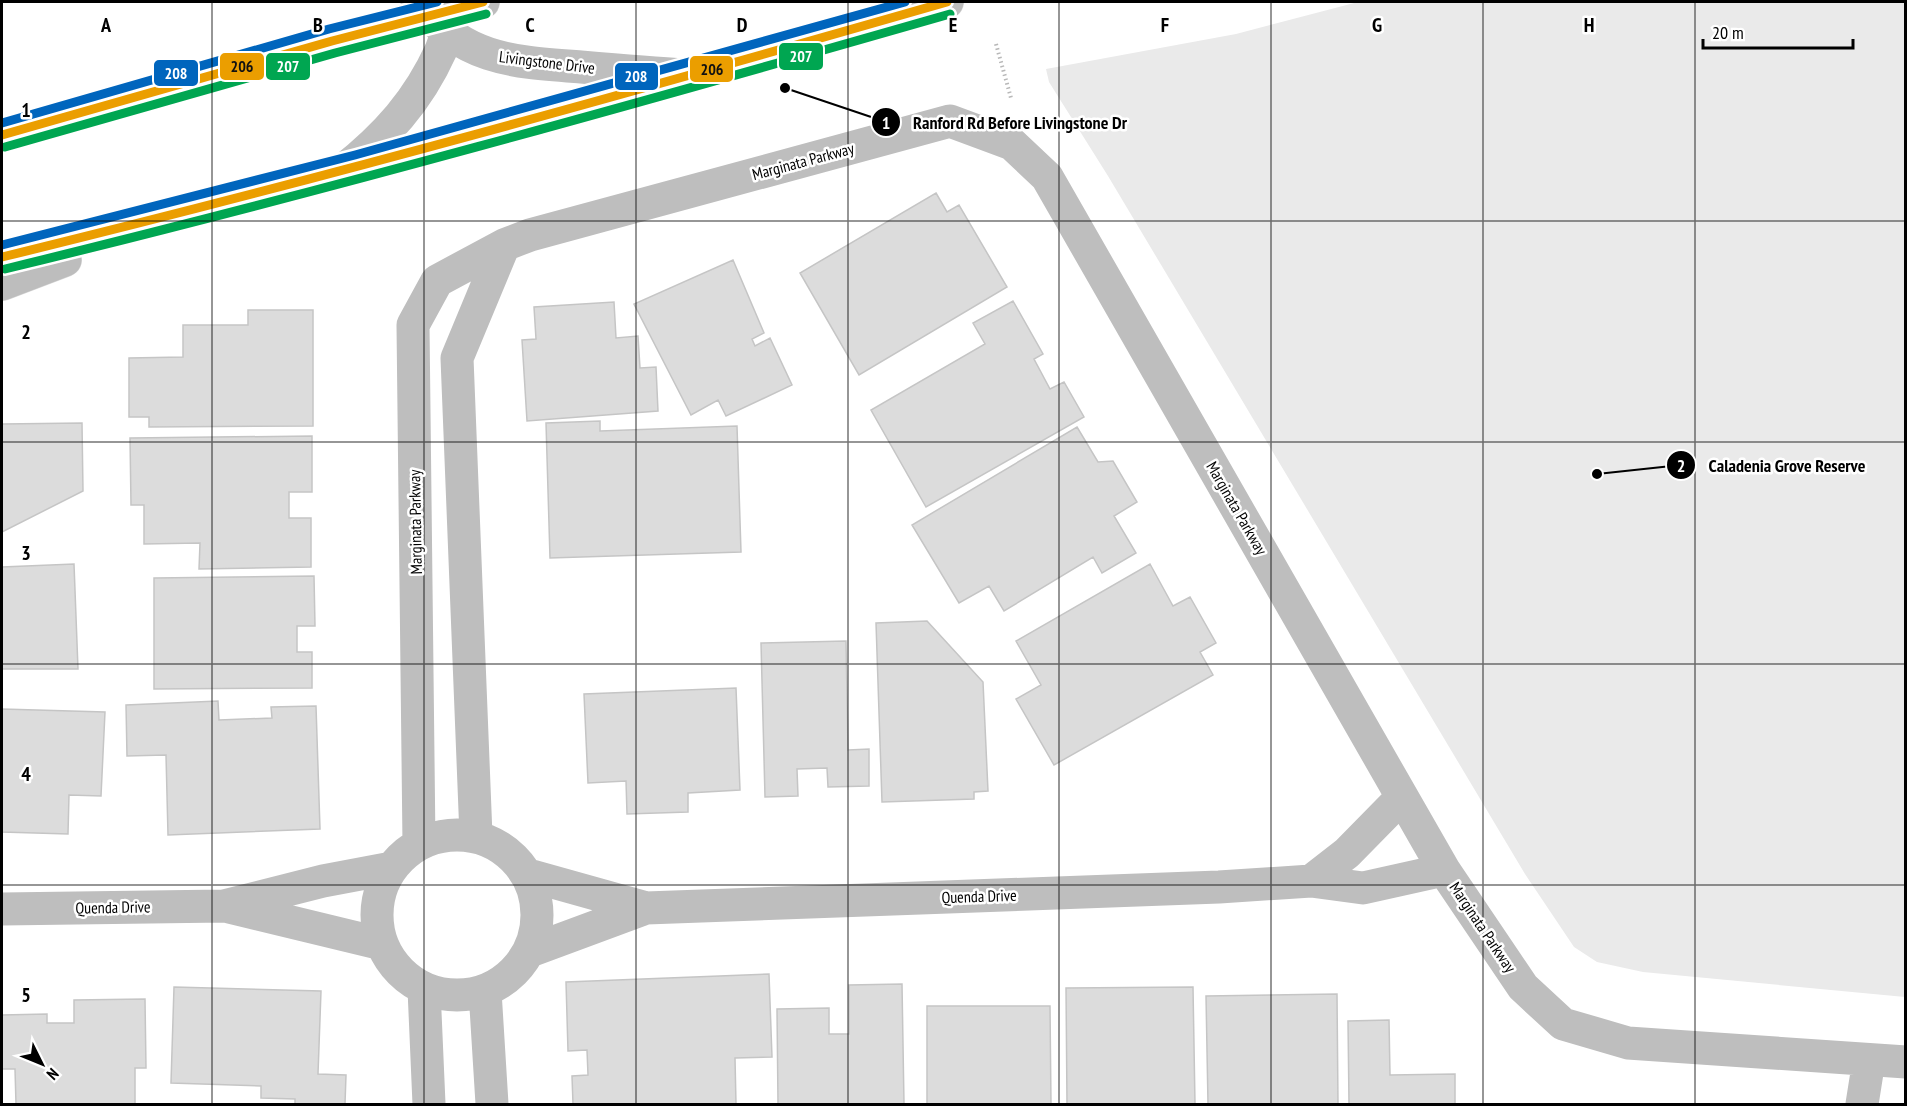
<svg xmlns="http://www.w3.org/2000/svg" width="1907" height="1106" font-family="'PT Sans Narrow',sans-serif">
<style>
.green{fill:#eaeaea}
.building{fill:#dcdcdc;stroke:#c5c5c5;stroke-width:1.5}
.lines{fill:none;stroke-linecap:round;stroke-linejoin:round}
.primary-casing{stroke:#dbdbdb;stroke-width:34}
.path{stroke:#b8b8b8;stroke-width:4;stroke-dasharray:1.5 3;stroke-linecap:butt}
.street{stroke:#bebebe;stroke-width:33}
.primary{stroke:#bdbdbd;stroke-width:33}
.bus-1-casing{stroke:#fff;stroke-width:14}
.bus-2-casing{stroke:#fff;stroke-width:14}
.bus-3-casing{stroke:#fff;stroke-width:14}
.bus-1{stroke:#eb9e00;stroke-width:9}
.bus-2{stroke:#00a651;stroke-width:9}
.bus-3{stroke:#0065bd;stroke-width:9}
.grid{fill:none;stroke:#000;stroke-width:1.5;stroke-opacity:0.55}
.labels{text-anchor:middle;stroke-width:5;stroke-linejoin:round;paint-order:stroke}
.street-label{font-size:16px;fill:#000;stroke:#fff}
.grid-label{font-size:20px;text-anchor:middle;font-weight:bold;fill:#000;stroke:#fff;stroke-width:5;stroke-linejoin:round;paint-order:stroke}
.leader{fill:none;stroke:#000;stroke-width:2}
.callout-dot{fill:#000;stroke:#fff;stroke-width:2}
.mark-label{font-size:18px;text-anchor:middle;font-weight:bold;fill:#fff}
.callout-label{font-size:18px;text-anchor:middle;font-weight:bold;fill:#000;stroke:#fff;stroke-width:5;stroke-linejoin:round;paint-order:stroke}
.line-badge{stroke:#fff;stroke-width:2}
.badge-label{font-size:16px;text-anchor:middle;font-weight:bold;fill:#fff}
.pale-badge-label{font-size:16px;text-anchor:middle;font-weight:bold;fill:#111}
</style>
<rect width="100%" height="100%" fill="#fff"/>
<path class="green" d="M1358,2h547v995l-262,-25 -46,-10 -23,-15 -49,-73 -417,-698 -59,-94 -3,-13 190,-35z"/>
<path class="building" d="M936,193l11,19 12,-7 48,82 -148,88 -59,-102z
M733,260l31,73 -12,6 3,7 15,-8 22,47 -66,31 -8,-16 -27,15 -57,-111z
M1013,301l30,53 -9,5 16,30 14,-7 20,35 -158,90 -55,-97 114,-66 -12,-21z
M614,302l2,36 22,-2 2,32 16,-1 2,44 -131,10 -5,-81 14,-1 -2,-32z
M248,310h65v116l-164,1v-10h-20v-59l54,-1v-32h65z
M600,421v10l137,-5 4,126 -191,6 -4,-135z
M82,423l1,68 -81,41v-108z
M1077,427l21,35 15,-1 24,41 -23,14 22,37 -34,20 -9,-16 -89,54 -15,-25 -30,17 -47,-78z
M312,436v56h-23v26h22v49l-112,2 1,-26 -56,1v-39h-13l-1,-67z
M74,564l4,105h-76v-102z
M1150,564l23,42 17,-9 26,46 -16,9 13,23 -159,90 -38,-66 25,-14 -25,-44z
M314,576l1,50h-18v26h15v36l-158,1v-111z
M927,621l56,61 5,109 -14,1v7l-92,3 -6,-179z
M846,641l2,109 21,-1v37l-41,1 -1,-19 -30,1 1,27 -33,1 -4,-154z
M736,688l4,102 -52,3v19l-61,2 -1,-33 -38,2 -4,-89z
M218,701l1,19 53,-2 -1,-11 45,-1 4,123 -152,6 -2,-80 -39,1 -1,-51z
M2,709l103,3 -4,84 -32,-1 -1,39 -66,-2z
M769,974l3,83 -37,1 1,46h-163l-1,-28 16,-1 -1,-25 -19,1 -2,-69z
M902,984l2,120h-126l-1,-95 52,-1v26h20v-49z
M174,987l147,4 -3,83 28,1 -1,29h-50v-5l-34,-1v-12l-90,-3z
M1193,987l2,117h-128l-1,-116z
M1337,994l1,110h-130l-2,-108z
M145,999l1,69h-11v36h-119l-1,-35h-13v-54l45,-1v9h27v-23z
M927,1006h123l1,98h-124z
M1389,1020l1,55 65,-1v30h-106l-1,-83z"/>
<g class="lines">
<defs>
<path id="primary" d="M2,135l330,-94 151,-39
M2,257c317,-75 632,-165 945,-255
M2,284l63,-24"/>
</defs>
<use href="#primary" class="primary-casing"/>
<path class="path" d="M996,44l15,54"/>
<path class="street" d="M417,2c46,58 96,60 164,65 35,3 70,6 105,8
M342,171c44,-35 76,-70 99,-121 5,-12 8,-26 13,-39
M377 915a80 80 0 1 1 160 0a80 80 0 1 1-160 0Z
M476,836l-19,-478 47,-113
M419,844l-6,-519 24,-44 67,-36 26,-10 420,-114 62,23 35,33 397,693 79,117 40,37 65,19 278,19
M528,875l118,33
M1311,881l36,-28 55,-56
M229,907l153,37
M2,909l222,-3 99,-25 69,-13
M530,951l116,-43 573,-21 92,-6 52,7 81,-18
M424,989l5,115
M485,991l7,113
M1862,1104l7,-44"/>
<use href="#primary" class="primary"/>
<defs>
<path id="bus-1" d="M2,135l330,-94 151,-39
M2,257c317,-77 631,-165 945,-255"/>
<path id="bus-2" d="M5,147l330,-94 151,-39
M5,269c317,-77 631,-165 945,-255"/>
<path id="bus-3" d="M2,123l327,-94 108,-27
M2,245l353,-90 550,-153"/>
</defs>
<use href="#bus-1" class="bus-1-casing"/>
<use href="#bus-2" class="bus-2-casing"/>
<use href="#bus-3" class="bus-3-casing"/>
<use href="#bus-1" class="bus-1"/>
<use href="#bus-2" class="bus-2"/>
<use href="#bus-3" class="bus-3"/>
</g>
<path class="grid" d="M212,2v1102M424,2v1102M636,2v1102M848,2v1102M1059,2v1102M1271,2v1102M1483,2v1102M1695,2v1102M2,221h1904M2,442h1904M2,664h1904M2,885h1904"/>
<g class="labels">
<g class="street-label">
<text transform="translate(547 62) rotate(7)" y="6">Livingstone Drive</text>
<text transform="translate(803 161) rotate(-15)" y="6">Marginata Parkway</text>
<text transform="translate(1237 508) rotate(60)" y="6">Marginata Parkway</text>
<text transform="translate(415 522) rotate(-91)" y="6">Marginata Parkway</text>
<text transform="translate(979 896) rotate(-2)" y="6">Quenda Drive</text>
<text transform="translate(113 907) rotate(-1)" y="6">Quenda Drive</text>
<text transform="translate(1483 927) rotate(56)" y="6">Marginata Parkway</text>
</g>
</g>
<g class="grid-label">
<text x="106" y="32">A</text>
<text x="318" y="32">B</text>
<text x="530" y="32">C</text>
<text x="742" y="32">D</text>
<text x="953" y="32">E</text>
<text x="1165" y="32">F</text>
<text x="1377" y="32">G</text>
<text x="1589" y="32">H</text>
<text x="26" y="117">1</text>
<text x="26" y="339">2</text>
<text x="26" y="560">3</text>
<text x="26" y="781">4</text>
<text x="26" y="1002">5</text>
</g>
<path class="leader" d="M785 88L886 122M1597 474L1681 465"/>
<g class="callout-dot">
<circle cx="785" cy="88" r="6"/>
<circle cx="1597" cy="474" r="6"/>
<circle cx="886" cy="122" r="15"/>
<circle cx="1681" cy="465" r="15"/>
</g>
<g class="mark-label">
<text x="886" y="129">1</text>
<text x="1681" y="472">2</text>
</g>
<g class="callout-label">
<text x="1020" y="129">Ranford Rd Before Livingstone Dr</text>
<text x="1787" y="472">Caladenia Grove Reserve</text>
</g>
<g class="line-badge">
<rect x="778" y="42" width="46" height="29" rx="6" fill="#00a651"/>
<rect x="265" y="52" width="46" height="29" rx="6" fill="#00a651"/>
<rect x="219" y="52" width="46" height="29" rx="6" fill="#eb9e00"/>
<rect x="689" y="55" width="45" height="28" rx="6" fill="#eb9e00"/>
<rect x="153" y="59" width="46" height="28" rx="6" fill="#0065bd"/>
<rect x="614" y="62" width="45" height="29" rx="6" fill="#0065bd"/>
</g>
<g class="badge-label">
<text x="801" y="62">207</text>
<text x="288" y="72">207</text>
<text x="176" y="79">208</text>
<text x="636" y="82">208</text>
</g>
<g class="pale-badge-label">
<text x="242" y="72">206</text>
<text x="712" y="75">206</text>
</g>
<rect width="1907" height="1106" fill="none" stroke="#000000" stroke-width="6"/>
<g transform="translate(42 1064) rotate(133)" stroke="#ffffff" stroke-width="4.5" paint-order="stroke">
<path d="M0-4.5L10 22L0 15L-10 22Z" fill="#000000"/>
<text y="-9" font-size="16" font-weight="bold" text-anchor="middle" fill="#000000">N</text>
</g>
<path d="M1703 39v9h150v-9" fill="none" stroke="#000000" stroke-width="3"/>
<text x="1712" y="39" font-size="18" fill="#000000" stroke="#ffffff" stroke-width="4.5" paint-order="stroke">20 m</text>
</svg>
